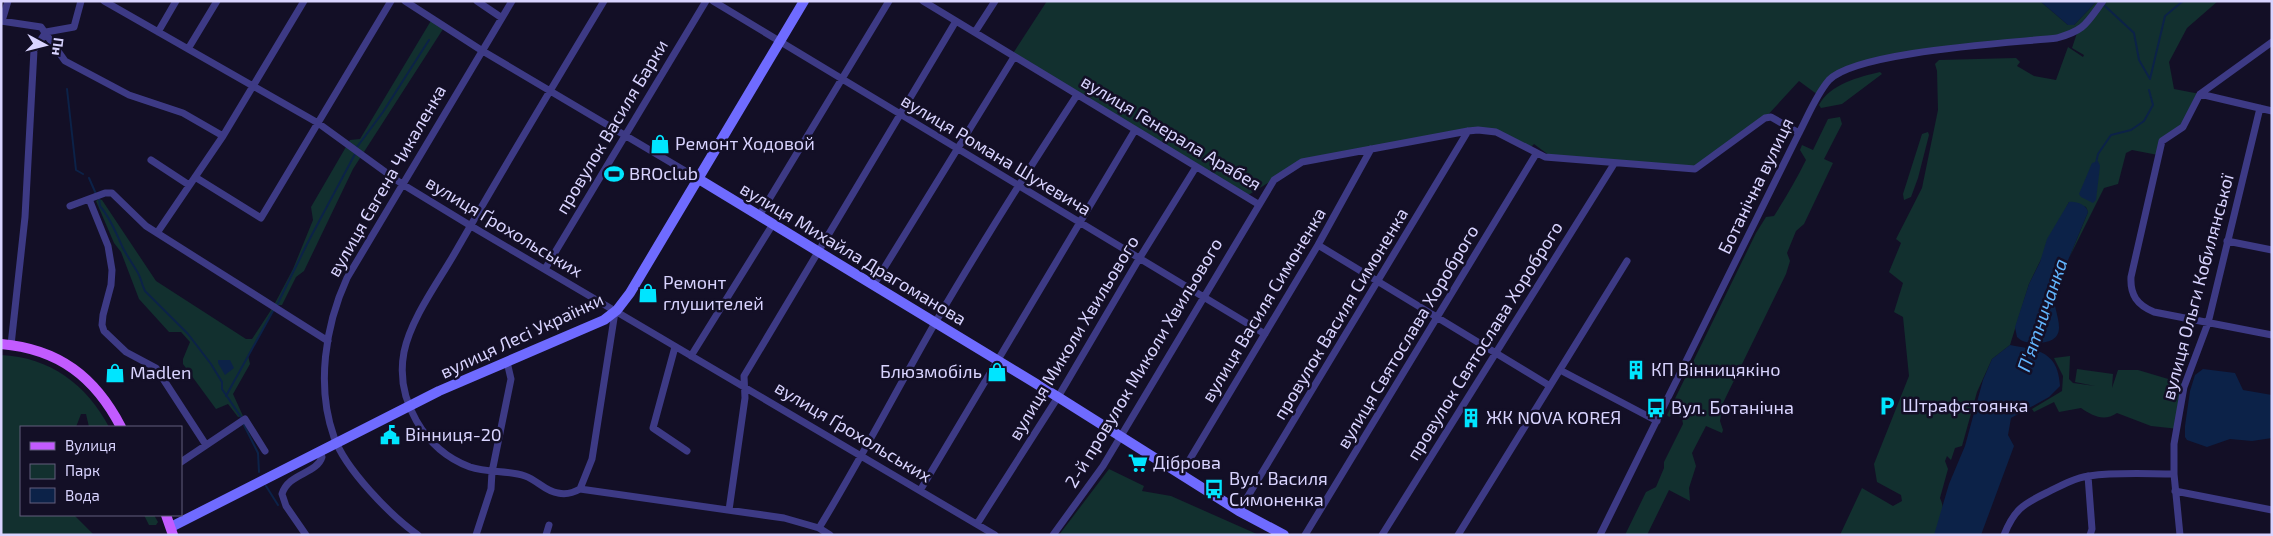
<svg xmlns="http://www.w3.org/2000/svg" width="2273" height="536" font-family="'Exo 2',sans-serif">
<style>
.green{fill:#12302f}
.water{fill:#0c2248}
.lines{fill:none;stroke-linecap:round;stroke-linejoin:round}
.stream{stroke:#0c2248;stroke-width:2}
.street{stroke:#3d3a85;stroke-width:7}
.secondary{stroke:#6f6bff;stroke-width:10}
.primary{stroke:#c25bff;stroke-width:10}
.labels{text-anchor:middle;stroke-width:5;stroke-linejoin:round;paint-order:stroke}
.street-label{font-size:18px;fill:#d9d4ff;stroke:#130f26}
.poi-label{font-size:18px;fill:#d9d4ff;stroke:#130f26;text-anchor:start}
.water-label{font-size:19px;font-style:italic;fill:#62b6ff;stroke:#130f26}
</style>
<rect width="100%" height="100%" fill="#130f26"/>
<path class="green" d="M1047,1h993l28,24h6l23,-24h121l-31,27 -18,34 5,27 26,5 -17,33 -21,14 -4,14 -26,-5 -6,3 -8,31 -14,4 -35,70 19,-46 -2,-5 -17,-5 -40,82 -19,61 -18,14 -15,33 -15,54 -7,2 -4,12 -4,-4 -2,5 3,8 -8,29c6,13 2,25 -4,37h-96l22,-47 31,18 9,-5 -1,-6 -24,-13 -3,-18 35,-88 -6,-59 -9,-5 9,-29 -14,-11 12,-29 -5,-4 26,-51 16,-78 -1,-39 -2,-7 4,-4 77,-2 4,4 -3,4 17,10 22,4 12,-33 15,10 1,-2 -12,-7 5,-15 -144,17 -92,20 -23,25 -19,-14 -34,37 -70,51 -145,-13 -16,-12 -4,4 -42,-18 -186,32 -57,35 -233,-142z
M432,19l13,7 -92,143 -49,102 -8,6 -14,28h-5l-29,50 2,9 -17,30 10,22 -5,1 -10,-13 -12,5 -33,-45v-5l7,-17 -9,-10h-12l-30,-33 -18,-47 -7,-9 -18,-42 3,-2 3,1 54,81 90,58h6l21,-32 20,-38 20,-49 -2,-13 39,-67 10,-1z
M1880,72l2,2 -40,30 -21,4 -2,-3c11,-21 40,-28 61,-33z
M1840,117l2,7 -18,35 9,4 -29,61 -8,7 -9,22 3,8 -4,13 -63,129 -3,18 3,9 -1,3 -16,-7 -14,27 4,13 -7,22 1,13 -21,-11 -22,45h-22l21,-43 10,-5 8,-19v-6l19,-38 -1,-6 -7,-4 -6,3 -2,-2 89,-182 10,-16 8,-1c12,-19 22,-36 32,-56l-6,-10 2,-5 11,5 15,-31z
M1928,132l1,3 -11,43 -7,19 -7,3 -1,-6 19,-60z
M1,355c49,2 86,30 108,72h-20l-3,-13h-5l-5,13h-55v88h53l20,20h-93z
M2070,356l-1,23 4,4 22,3 -20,-4 2,-13 36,5 -1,14 6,-18h20l47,14 -6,45 -28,-3 -34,-13c-13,9 -24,3 -36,-5l-22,4 -5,-10 -20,10 -2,-3 30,-18 1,-15 -9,-18z
M1109,469l35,17 -2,5 29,5 88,39h-200z
M144,515h10l4,7 -2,3h-7z"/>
<path class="water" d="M2040,1h57l-23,24h-6z
M2098,161l2,5 -4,34 -3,3 -12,-6 -2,-3 13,-31z
M2069,202c7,-1 18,3 19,10l-34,82c-2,19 20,46 -15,49 -8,0 -16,0 -22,-6l-2,-10 14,-43 11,-22 7,-23z
M2010,345c28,5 48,6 50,41l-11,11 -38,21 -3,17 6,11 -33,89h-47l15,-51 16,-38 18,-66 9,-21z
M218,360h12l4,8 -9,7 -7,-12z
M2203,369l32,4 8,17 29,5v43l-20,3 -22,-2 -23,8 -20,-7 -2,-3v-11l5,-35 5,-16z"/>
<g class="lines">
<path class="stream" d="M2105,6l29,27 5,27 11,19
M2150,79l15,-63 18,-15
M67,89l9,81 7,4
M357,147l26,-35 46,-72
M2096,163l2,-9 13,-19 20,-5 13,-9 9,-16 -4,-15
M89,178l7,16
M99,199l1,7c11,13 15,25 22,40 4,9 11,18 16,27 3,5 4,12 7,18l43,43 23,30 11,18v7l19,28
M277,305l30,-61 48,-90
M226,396l47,-85
M244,425l14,28 1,19
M266,486l12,19"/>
<path class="street" d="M104,1l214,122 84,61 69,42 524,309
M405,1l76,49 216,128
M477,1l25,17
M604,1c-50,83 -100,166 -148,250 -17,30 -45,67 -52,101 -9,47 20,98 66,115 18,6 37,3 55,9 12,4 21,16 33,17 9,2 15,0 22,-4l204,29 35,10 11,7
M713,1l552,333
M923,1l335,203
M1,21l40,6 24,34 64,34 54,18 40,23
M2,21l6,-20
M158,32l18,-31
M975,32l20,-31
M2272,42l-72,52 -17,33 -21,14 -31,136c-1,18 6,28 23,35l118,23
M188,49l29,-48
M2200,94l72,17
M151,160l38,25
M195,177l66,41 130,-217
M89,199l19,47 4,24 -1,15 -8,30 -1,10 2,6 22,21 30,16 50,77
M70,206l35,-13h7l34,33 182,115
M759,216l130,-215
M157,233l66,-97 81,-135
M2227,241l45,9
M1318,245l232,141
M545,269l161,-268
M873,286l141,-229
M11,345l14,-128 9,-167 12,-18 28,-5 7,-26
M675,347l-22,81 34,23
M691,356l82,-132
M1560,370l97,51
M181,462l64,-43 20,32
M1181,474l137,-229 53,-96
M2088,476l4,53 -2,6
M580,489l12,-30 23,-147
M921,489l214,-359
M2175,491l97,19
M729,510l16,-112 -1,-22 212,-355
M1239,511l229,-380
M977,524l81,-127 81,-138 57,-92
M819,528c41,-67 77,-137 116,-205 45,-77 93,-153 142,-228
M306,535l-20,-29 -4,-12c6,-21 35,-20 40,-37l-2,-5
M418,535c-27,-19 -73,-66 -84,-98 -18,-50 -9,-111 13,-159l165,-277
M476,535l15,-46 1,-17 19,-93 -4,-17
M546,535l3,-10
M1053,535l50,-69 171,-286 28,-18 166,-31 10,-1 18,2 49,25 150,12 70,-51 6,-1 28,16
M1305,535l231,-381
M1382,535l232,-371
M1458,535l169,-274
M1600,535l199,-402c9,-17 17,-38 30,-53 28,-29 183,-37 228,-42 28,-8 29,-14 46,-37
M2004,535c10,-25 19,-31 42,-42 14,-7 28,-15 43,-17 28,-4 57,-2 85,-2
M2180,535l-6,-61v-30l10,-57 24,-64 52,-215"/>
<path class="secondary" d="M697,178l361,219 181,114 45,24
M171,527l268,-136 165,-71 13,-10 13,-17 174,-292"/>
<path class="primary" d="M1,344c58,5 94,33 120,83
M166,515l7,20"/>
</g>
<defs>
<symbol id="shop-bare" viewBox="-9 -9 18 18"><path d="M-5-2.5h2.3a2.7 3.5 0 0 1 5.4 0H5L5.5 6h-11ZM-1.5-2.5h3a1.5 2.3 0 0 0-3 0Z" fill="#00e5ff" stroke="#130f26" stroke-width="2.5" paint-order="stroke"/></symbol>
<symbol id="stadium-bare" viewBox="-9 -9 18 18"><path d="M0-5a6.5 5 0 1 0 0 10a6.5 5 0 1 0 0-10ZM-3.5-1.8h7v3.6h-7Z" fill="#00e5ff" stroke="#130f26" stroke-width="2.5" paint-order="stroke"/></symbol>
<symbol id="building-bare" viewBox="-9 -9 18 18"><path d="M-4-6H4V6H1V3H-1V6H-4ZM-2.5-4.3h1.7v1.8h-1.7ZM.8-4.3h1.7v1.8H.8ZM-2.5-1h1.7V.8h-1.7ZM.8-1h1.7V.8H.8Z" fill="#00e5ff" stroke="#130f26" stroke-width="2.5" paint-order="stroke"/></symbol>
<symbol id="parking-bare" viewBox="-9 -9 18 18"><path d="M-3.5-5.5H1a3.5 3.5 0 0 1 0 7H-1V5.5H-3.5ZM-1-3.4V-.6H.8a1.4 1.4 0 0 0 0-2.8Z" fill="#00e5ff" stroke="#130f26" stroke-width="2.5" paint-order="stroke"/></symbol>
<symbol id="bus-bare" viewBox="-9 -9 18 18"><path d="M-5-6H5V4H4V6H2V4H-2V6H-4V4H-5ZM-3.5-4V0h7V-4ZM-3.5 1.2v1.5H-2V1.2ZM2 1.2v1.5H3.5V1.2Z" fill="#00e5ff" stroke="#130f26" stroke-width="2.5" paint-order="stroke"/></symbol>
<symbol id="civic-bare" viewBox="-9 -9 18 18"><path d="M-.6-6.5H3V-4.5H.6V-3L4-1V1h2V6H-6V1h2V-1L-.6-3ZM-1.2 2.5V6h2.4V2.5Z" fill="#00e5ff" stroke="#130f26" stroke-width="2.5" paint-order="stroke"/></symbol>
<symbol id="supermarket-bare" viewBox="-9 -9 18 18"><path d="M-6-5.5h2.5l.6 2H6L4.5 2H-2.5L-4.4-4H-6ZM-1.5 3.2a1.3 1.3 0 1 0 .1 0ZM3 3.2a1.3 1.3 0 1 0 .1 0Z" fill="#00e5ff" stroke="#130f26" stroke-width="2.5" paint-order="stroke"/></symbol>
</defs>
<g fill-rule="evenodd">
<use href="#shop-bare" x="646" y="130" width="28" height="28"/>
<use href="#stadium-bare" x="600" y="160" width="28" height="28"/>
<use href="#shop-bare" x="634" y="279" width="28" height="28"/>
<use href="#building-bare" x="1622" y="356" width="28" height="28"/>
<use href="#shop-bare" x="983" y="358" width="28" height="28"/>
<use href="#shop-bare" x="101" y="359" width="28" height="28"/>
<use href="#parking-bare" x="1873" y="392" width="28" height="28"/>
<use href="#bus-bare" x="1642" y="394" width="28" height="28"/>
<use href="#building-bare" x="1457" y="404" width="28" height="28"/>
<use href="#civic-bare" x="376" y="421" width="28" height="28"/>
<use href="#supermarket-bare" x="1124" y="449" width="28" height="28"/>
<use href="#bus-bare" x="1200" y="475" width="28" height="28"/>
</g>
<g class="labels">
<g class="street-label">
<text transform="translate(612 127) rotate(-59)" y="6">провулок Василя Барки</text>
<text transform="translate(1171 133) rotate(31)" y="6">вулиця Генерала Арабея</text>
<text transform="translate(996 155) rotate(31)" y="6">вулиця Романа Шухевича</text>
<text transform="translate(387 181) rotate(-60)" y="6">вулиця Євгена Чикаленка</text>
<text transform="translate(1756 186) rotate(-64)" y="6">Ботанічна вулиця</text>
<text transform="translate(504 227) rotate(31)" y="6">вулиця Ґрохольських</text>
<text transform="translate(853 254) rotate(31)" y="6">вулиця Михайла Драгоманова</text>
<text transform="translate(2198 287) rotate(-75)" y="6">вулиця Ольги Кобилянської</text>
<text transform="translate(1264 305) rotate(-59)" y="6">вулиця Василя Симоненка</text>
<text transform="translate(1341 314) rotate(-59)" y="6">провулок Василя Симоненка</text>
<text transform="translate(522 336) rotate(-25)" y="6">вулиця Лесі Українки</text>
<text transform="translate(1408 337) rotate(-59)" y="6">вулиця Святослава Хороброго</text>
<text transform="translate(1074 338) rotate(-59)" y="6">вулиця Миколи Хвильового</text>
<text transform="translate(1485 341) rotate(-58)" y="6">провулок Святослава Хороброго</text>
<text transform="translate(1144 363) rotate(-59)" y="6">2-й провулок Миколи Хвильового</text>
<text transform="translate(853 432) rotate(31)" y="6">вулиця Ґрохольських</text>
</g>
<g class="poi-label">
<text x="675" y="150">Ремонт Ходовой</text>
<text x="629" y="180">BROclub</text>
<text x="663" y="289">Ремонт<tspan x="663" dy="21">глушителей</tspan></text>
<text x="1651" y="376">КП Вінницякіно</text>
<text x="982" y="378" text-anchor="end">Блюзмобіль</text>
<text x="130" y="379">Madlen</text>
<text x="1902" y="412">Штрафстоянка</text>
<text x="1671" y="414">Вул. Ботанічна</text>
<text x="1486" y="424">ЖК NOVA KOREЯ</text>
<text x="405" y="441">Вінниця-20</text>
<text x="1153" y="469">Діброва</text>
<text x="1229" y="485">Вул. Василя<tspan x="1229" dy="21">Симоненка</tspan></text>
</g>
<g class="water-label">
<text transform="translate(2042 315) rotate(-71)" y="7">П'ятничанка</text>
</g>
</g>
<rect width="2273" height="536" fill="none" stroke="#d9d4ff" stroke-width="5"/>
<rect x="20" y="426" width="162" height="90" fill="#130f26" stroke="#625e7d"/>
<rect x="30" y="442" width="25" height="8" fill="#c25bff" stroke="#625e7d"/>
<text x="65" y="451" font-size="15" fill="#d9d4ff">Вулиця</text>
<rect x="30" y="464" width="25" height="15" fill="#12302f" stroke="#625e7d"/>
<text x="65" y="476" font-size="15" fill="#d9d4ff">Парк</text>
<rect x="30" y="488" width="25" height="15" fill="#0c2248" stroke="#625e7d"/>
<text x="65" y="501" font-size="15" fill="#d9d4ff">Вода</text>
<g transform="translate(45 45) rotate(97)" stroke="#130f26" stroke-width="4" paint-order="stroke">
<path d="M0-4L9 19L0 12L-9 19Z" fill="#d9d4ff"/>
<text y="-8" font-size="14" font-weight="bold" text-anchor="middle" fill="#d9d4ff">Пн</text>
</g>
</svg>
